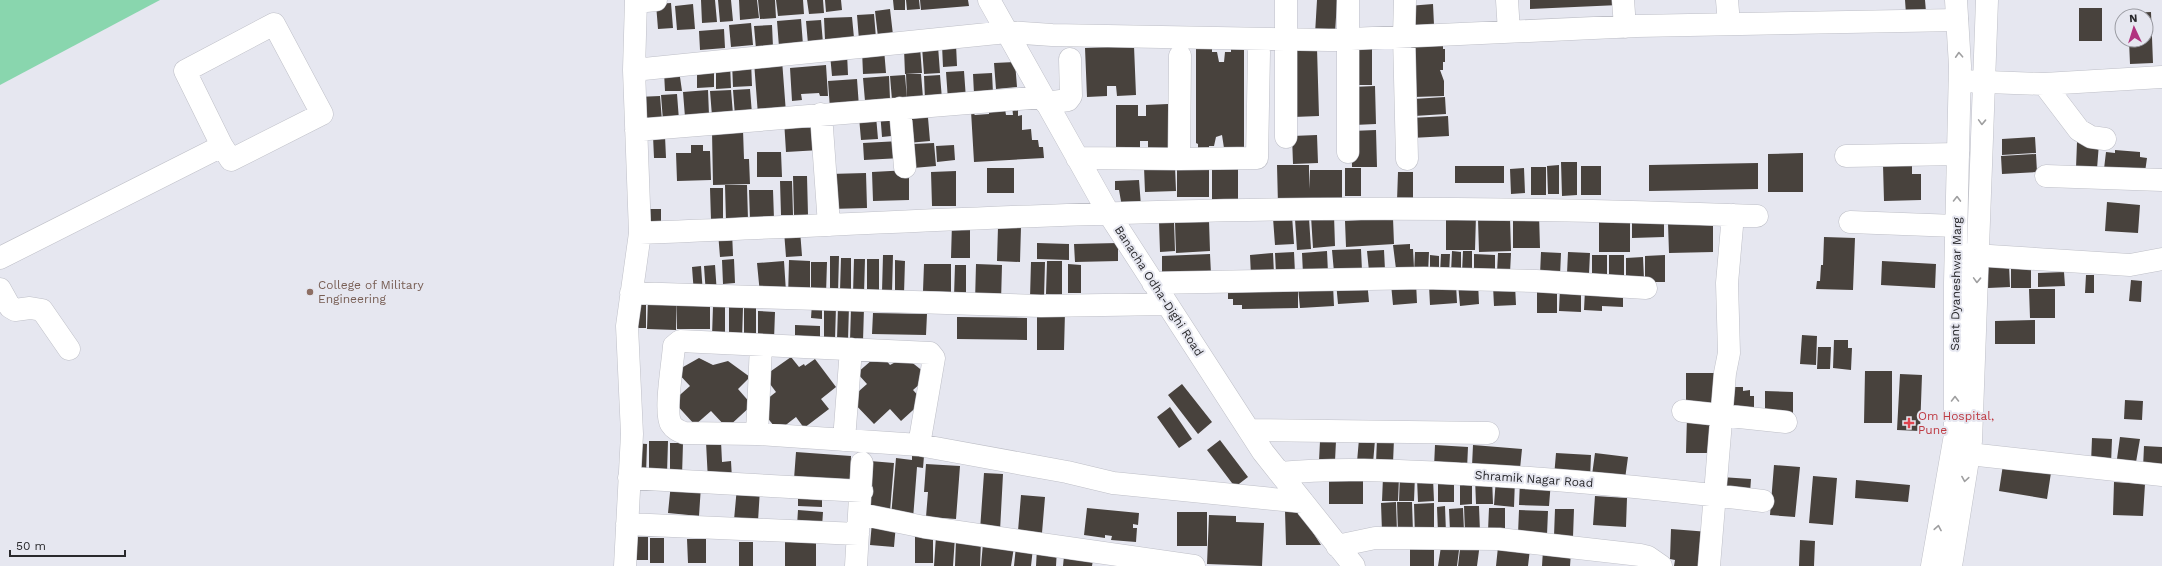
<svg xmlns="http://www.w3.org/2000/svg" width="2162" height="566" font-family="'Work Sans',sans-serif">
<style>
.green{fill:#89d6ae}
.building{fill:#48423d}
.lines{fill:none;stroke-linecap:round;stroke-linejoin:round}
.minor-casing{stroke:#bebfc7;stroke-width:23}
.major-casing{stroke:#bebfc7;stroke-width:23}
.minor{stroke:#fff;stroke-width:22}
.major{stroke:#fff;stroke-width:22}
.oneway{stroke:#9f9fa0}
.education-dot{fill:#8d6e63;stroke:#e6e7f0;stroke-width:1.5}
.health-dot{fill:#e0444e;stroke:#e6e7f0;stroke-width:1.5}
.labels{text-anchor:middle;stroke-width:4;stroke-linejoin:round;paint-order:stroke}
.street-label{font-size:12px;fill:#29292c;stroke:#e6e7f0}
.education-label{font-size:12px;fill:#785e54;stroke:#e6e7f0;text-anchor:start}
.health-label{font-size:12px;fill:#be3a42;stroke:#e6e7f0;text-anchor:start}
</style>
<rect width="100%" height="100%" fill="#e6e7f0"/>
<path class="green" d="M0,0h160l-160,85z"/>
<path class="building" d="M701,0h14l2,22 -15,1z
M718,0h13l2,21 -13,1z
M739,0h18l2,18 -19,2z
M758,0h17l1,18 -16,1z
M776,0h27l1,14 -26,2z
M807,0h16l1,13 -15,1z
M825,0h16l1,10 -16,2z
M893,0h12v10h-11z
M906,0h13l1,9 -13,1z
M920,0h48l1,6 -48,4z
M1317,0h20l-2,34h-20z
M1530,0h89v5l-89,4z
M1905,0h20l1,12 -20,2z
M671,3l2,25 -15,1 -2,-25z
M693,4l2,25 -18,1 -2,-24z
M1433,4l1,21 -25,1 -1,-20z
M2079,8h23v33h-23z
M890,9l3,26 -15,2 -3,-26z
M2151,12l2,51 -23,1 -1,-24h17v-24h-18v-3z
M874,14l2,24 -17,2 -2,-25z
M852,17l2,21 -29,2 -1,-22z
M801,19l2,26 -24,2 -2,-26z
M821,20l2,23 -15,1 -2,-23z
M751,23l2,22 -22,2 -2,-22z
M772,25l1,22 -17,2 -2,-23z
M724,29l1,19 -25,2 -1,-19z
M956,44l1,22 -14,1 -1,-22z
M1436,45l7,1v3h2v13h-2v8h-3l4,11v15l-30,1 -2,-24h4l-5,-26z
M938,46l2,27 -16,1 -2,-27z
M1134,46l2,49 -19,1 -1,-10h-9v10l-20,1 -2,-49z
M920,47l2,26 -17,1 -1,-25z
M1196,48h16v4h5l2,10h5l1,-10h6v-4h13v104l-20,-4 -2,-13 -6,2 -2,9h-5v3h-11v-5l-2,-1z
M1317,48l2,68 -26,1 -2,-68z
M1372,48v37h-19l-1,-36z
M884,49l2,24 -23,1 -1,-24z
M847,53l1,22 -16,1 -2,-22z
M782,60l4,53 -28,2 -4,-53z
M751,61l1,25 -19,1 -1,-25z
M1015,62l2,25 -21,2 -2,-26z
M730,63l1,25 -15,1v-25z
M714,64v23l-17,1v-23z
M826,65l2,31h-8l-1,-3 -18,1 1,6 -10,1 -2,-33z
M679,70l3,21h-17l-1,-19z
M964,71l2,28 -18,1 -2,-28z
M992,73l1,20 -19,1 -1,-20z
M906,74h15l2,24 -16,1z
M905,75l2,24 -15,1 -2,-24z
M940,75l2,24 -17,1 -1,-24z
M889,76l1,23 -25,2 -2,-23z
M857,79l2,28 -29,2 -2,-28z
M1375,86l1,38 -22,1 -2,-38z
M750,89l2,25 -17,2 -2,-26z
M708,90l1,25 -24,2 -2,-25z
M731,90l2,24 -21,2 -2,-25z
M677,94l2,26 -16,1 -2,-26z
M660,96l2,25 -23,2 -2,-26z
M1445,97l1,17 -32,2 -1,-17z
M1168,104v46l-20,4v-13h-8v13h-24v-49h22v11h8v-11z
M1012,105h6v11l4,-1v15l9,-1 1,11h6l1,7h4l1,11 -70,4 -3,-51 4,4 14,-1v-4l16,-1 1,6h7z
M927,106l3,35 -22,2 -3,-35z
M899,109l2,26 -19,2 -2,-26z
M876,116l2,23 -17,1 -2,-23z
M1448,116l1,20 -38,2 -1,-20z
M818,118l2,32 -34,2 -2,-32z
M743,130l1,29h5l1,25 -37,1 -1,-54z
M1376,130l1,37h-25l-1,-36z
M1317,135l1,28 -25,1 -1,-28z
M653,136h12l1,22h-12z
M2035,137l1,16 -34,2v-16z
M900,141l1,17 -37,2 -1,-17z
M2077,142l22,1 -2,26 -21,-1z
M934,143l2,23 -23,2 -1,-24z
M691,145h12v6h7l1,29 -34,1 -1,-28h15z
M954,145l1,15 -18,2 -1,-16z
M2115,150l25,2v5l7,1 -2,14 -41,-3 2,-17 9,1z
M757,152h24l1,25h-25z
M1803,153v39h-35v-38z
M2036,154l1,18 -35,2 -1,-18z
M1561,162h16v33l-15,1z
M1758,163v26l-109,2v-26z
M1912,164v10h9v26l-37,1 -1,-36z
M1277,165h32v24l1,-19h32v33l-64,2z
M1559,165v29h-11l-1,-28z
M1175,166l1,25 -31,1 -1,-25z
M1177,166h32v31h-32z
M1455,166h49v17h-49z
M1581,166h20v29h-20z
M1212,167h26v33h-26z
M1531,167h15v28h-15z
M987,168h27v25h-27z
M1345,168h16v28h-16z
M1524,168l1,25 -14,1 -1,-25z
M909,170v30l-36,1 -1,-29z
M956,171v35h-24l-1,-34z
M1398,172h15v29h-16z
M866,173l1,35 -37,1 -1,-35z
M793,176h14l1,39h-14z
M1139,180l2,26 -19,1 -3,-17h-4v-9z
M780,181h12l1,34h-12z
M725,185h22l1,35 -22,1z
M710,188h13v31l-12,1z
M749,190h24l1,29 -24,1z
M2107,202l33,3 -2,28 -33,-2z
M645,209h16v21h-15z
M1539,214l1,34h-27v-33z
M1334,215l1,31 -22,2 -2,-32z
M1446,215h30l-1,35h-29z
M1292,216l2,28 -19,1 -2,-27z
M1309,218l2,31 -14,1 -2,-31z
M1393,218l1,26 -48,3 -1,-26z
M1510,218l1,33 -32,1 -1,-33z
M1630,218v34h-31v-33z
M1664,218v19l-32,1v-19z
M1174,221l1,30 -15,1 -1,-30z
M1209,221l1,30 -34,2 -1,-31z
M952,223h18v35h-19z
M1668,223h45v29l-44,1z
M998,227h23l-1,35 -23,-1z
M800,230l2,26 -16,1 -2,-26z
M732,231l1,25 -13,1 -2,-25z
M1824,237l31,1 -2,52 -37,-1 1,-8h3l1,-16h2z
M1037,243l32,1v16l-32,-1z
M1118,243v18l-43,1 -1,-18z
M1410,244v5h3l1,19 -18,1 -3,-24z
M1361,249l1,22 -28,1 -2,-22z
M1384,250l1,20 -16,1 -2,-20z
M1327,251l1,22 -25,1 -1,-21z
M1452,251l9,1v22l-10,-1z
M1463,251h9v22h-10z
M1294,252l1,21 -19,1 -1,-21z
M1415,252h14l-1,21h-14z
M1541,252l20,1 -1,23 -20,-1z
M1568,252l22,1 -1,21h-22z
M1273,253l1,21 -23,2 -1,-21z
M1498,253h13l-1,20h-13z
M1210,254l1,20 -49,2v-20z
M1441,254h9l-1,20 -9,-1z
M1474,254l21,1v19l-21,-1z
M883,255h10l-1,37h-10z
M1430,255l9,1v17l-9,-1z
M1592,255h15v23h-15z
M1609,255h15v26h-15z
M1665,255v27h-20v-26z
M830,256h9l-1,37 -8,-1z
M1643,257l1,22h-18v-21z
M841,258h10v34l-11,-1z
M734,259l1,24 -12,1 -1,-24z
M854,259h11l-1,35h-11z
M867,259h12v35h-12z
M789,260l21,1v32l-22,5z
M895,260l10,1 -1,33h-9z
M784,261l2,31 -26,2 -3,-31z
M1047,261h15v34l-16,-1z
M1882,261l54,3 -1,24 -54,-3z
M811,262h16l-1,32h-15z
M1031,262h14l-1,36h-14z
M924,264h27v28l-28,-1z
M976,264l26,1 -1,37h-26z
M1068,264l13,1v28h-13z
M715,265l2,29 -11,1 -2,-29z
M955,265h11v33l-12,-1z
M2009,265l1,22 -22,1 -2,-22z
M701,266l2,28h-9l-2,-27z
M2011,266h20v22h-20z
M2064,272l1,14 -27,1v-14z
M2086,275h8v18h-9z
M1367,280l2,22 -31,2 -2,-22z
M2131,280l11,1 -1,21 -12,-1z
M1416,282l1,21 -24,2 -2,-21z
M1478,282l1,22 -19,2 -2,-23z
M1456,284l1,19 -27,2 -1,-20z
M1298,285v23l-56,1v-4h-9v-6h-5v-10z
M1333,285l1,21 -34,2 -2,-21z
M1515,285l1,20 -22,1 -1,-20z
M1560,288l21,1v23l-22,-1z
M1537,289h20v24h-20z
M2029,289h26v29h-25z
M1585,290l38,2v15l-21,-1v5l-18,-1z
M633,297h13v31h-14z
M648,298h29l-1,32 -29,-1z
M812,303h10v16l-11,-1z
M677,305h33v24h-33z
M713,306h12v31h-13z
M744,306h12v34h-12z
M824,306h12l-1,34h-11z
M838,306h11l-1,34h-11z
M729,307h14l-1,33 -13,-1z
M851,308h13l-1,33h-13z
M758,311l17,1 -1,28h-16z
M1037,312h28l-1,38h-27z
M873,313l54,1 -1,21 -54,-1z
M957,317l70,1v22l-70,-1z
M2035,320v24h-40v-23z
M795,325l25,1v15l-25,-1z
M1802,335l15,1 -1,29 -16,-1z
M1834,340h14v8h4l-1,22 -18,-2z
M1818,347h13l-1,22h-13z
M880,353l10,12 15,-8 24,19 -16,14 10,11 -22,20 -11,-12 -16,15 -24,-25 17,-15 -10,-11z
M791,357l8,10 5,-3 1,2 10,-7 21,28 -15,12 8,10 -25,19 -8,-11 -18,14 -20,-25 18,-14 -12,-16z
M699,358l14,7 15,-4 22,16 -12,12 14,16 -25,23 -16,-17 -16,14 -22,-24 17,-15 -14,-15z
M1865,371h27v52h-28z
M1686,373h30v34h-30z
M1900,374l22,1 -2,56 -23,-1z
M1182,384l30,38 -14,12 -30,-39z
M1731,387h12v4l7,-1v6h4v17l-22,1z
M1765,391l28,1v22h-28z
M2125,400l18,1 -1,19 -18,-1z
M1170,407l22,32 -13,9 -22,-31z
M1687,416h26v37h-27z
M2120,437l20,2 -5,29 -19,-2z
M2092,438l20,1 -1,25 -20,-1z
M1359,439l16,1 -2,23 -16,-1z
M1377,439h17l-1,24h-17z
M1220,440l28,37 -13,10 -28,-37z
M649,441h19l-1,33h-18z
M721,441l1,21 9,-1 1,18 -24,2 -2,-39z
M1320,441h16l-1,20h-16z
M632,443l15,1 -1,31h-14z
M670,443h13l-1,33 -12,-1z
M1435,445l33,2 -1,22 -33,-2z
M1473,445l49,4 -2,20 -48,-3z
M2144,446l18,1v22l-19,-1z
M796,452l55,4 -1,27 -56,-4z
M1556,453l35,2 -1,25 -36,-3z
M1595,453l33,4 -3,22 -33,-4z
M912,456h12l-1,12 -6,-1 -4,52 -22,-2 5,-59 16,2z
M2004,458l48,8 -5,33 -48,-8z
M870,461l24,2 -4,48 -21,-2z
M926,464l34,2 -4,53 -30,-2 2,-25h-4z
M1774,465l26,2 -5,50 -25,-2z
M984,473l19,1 -3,57 -20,-1z
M1329,474l34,1v29h-34z
M1400,475h15l-1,26h-15z
M1454,476v26h-16v-25z
M1813,476l24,2 -4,47 -24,-2z
M1383,477h16l-1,24h-16z
M1460,477h12v27l-12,1z
M1721,477l30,2 -1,14 -30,-2z
M1417,478h16l1,23 -16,1z
M1475,478h17l1,26h-17z
M1496,478l19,1 -1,28 -20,-2z
M1520,480l31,1 -2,25 -30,-1z
M1856,480l54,5 -2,17 -53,-4z
M2114,482l31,2 -2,32 -30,-1z
M671,483l30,3 -2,30 -31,-3z
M737,487l23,2 -2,32 -24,-1z
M798,493l24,1v13l-24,-1z
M1021,495l24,2 -3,36 -24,-2z
M1595,496l32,2 -1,29 -33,-2z
M1396,502l1,30h-15l-1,-29z
M1397,502h15l1,31h-15z
M1434,503v33l-19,1 -1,-33z
M1445,506l1,27h-8l-1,-26z
M1464,506h15l1,26h-15z
M1087,508l52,5 -1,12 -5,-1v4h4l-1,14 -25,-2 1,-4 -7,-1v3l-21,-3z
M1463,508l1,23h-14l-1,-22z
M1489,508h16v24l-17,-1z
M1555,509h19l-1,28 -19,-1z
M798,510l25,2 -1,15 -25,-1z
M1519,510l29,1 -1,24 -29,-1z
M1285,511h14l22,34h-35z
M1177,512h30v34h-30z
M1209,515l27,1v6l28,1 -2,43 -55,-2z
M872,522l24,2 -2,23 -24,-2z
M635,528h13v32h-13z
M1671,529l38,3 -3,34h-32l1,-6 -5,-1z
M915,531h18v32h-18z
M936,536l19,1 -2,29h-19z
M650,538h14v25h-14z
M687,539h19v24h-18z
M785,540h31v26h-31z
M956,540l25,1 -1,25h-25z
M1442,540l18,2 -3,24h-19z
M1800,540l15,1 -1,25h-15z
M1461,541l19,2 -3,23h-19z
M739,542h14v24h-14z
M983,543l31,4 -3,19h-30z
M1434,545v21h-24v-20z
M1016,546l17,2 -2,18h-17z
M1498,547l32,2 -2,17h-32z
M1037,548l20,1 -1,17h-20z
M1543,550l28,2 -1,14h-28z
M1064,556l29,4 -1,6h-29z"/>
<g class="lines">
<defs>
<path id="minor" d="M989,0l120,214 154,238 91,114
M1405,0l-1,36 3,123
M1507,0l2,32
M1623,0l2,27
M1727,0l2,24
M636,2l20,-2
M634,70l373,-38 45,3 277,5 308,-14 320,-6
M1960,81l84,3 118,-7
M2044,84l35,46 12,7 14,2
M1046,103l22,-3 3,-4 -1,-37
M900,108l5,59
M821,114l8,111
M636,130l407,-33
M1286,137v-137
M1348,152v-152
M1846,156l112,-2
M1077,158l102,1 1,-103
M1179,159l78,-1 2,-106
M2046,176l116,4
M1850,222l106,4
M640,233c225,-9 449,-22 673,-24 148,-1 296,1 444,7
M1958,254l172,11 32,-6
M0,258l222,-112 -37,-75 89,-47 48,90 -91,46 -9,-14
M1153,283l271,-5 112,3 110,7
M0,289l10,18 5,3 15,-2 12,2 27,39
M631,293l410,13 126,-2
M1683,411l103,11
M1249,430l239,3
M757,434l4,-89
M844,440l7,-91
M919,445l15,-87 -4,-5 -250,-12 -6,5c-1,16 -10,66 -3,78 3,5 8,7 13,9l73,1 162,11 148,27 46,11 190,19
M1969,454l193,21
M1280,473c61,-6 123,-2 184,1 100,5 199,15 299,27
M629,478l233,13
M860,514l64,13 270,39
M627,524l231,10
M1337,546l38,-8 124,1 141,16 8,2 13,9
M625,566l7,-132 -5,-108 13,-93 -6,-163 2,-70
M856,566l6,-103
M1709,566l16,-193 4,-20 -2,-70 6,-68"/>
<path id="major" d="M1932,566l23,-131v-152l5,-217 -4,-66
M1951,566l20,-125 16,-441"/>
</defs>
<use href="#minor" class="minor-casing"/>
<use href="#major" class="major-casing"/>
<use href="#minor" class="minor"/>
<use href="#major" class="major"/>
</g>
<defs><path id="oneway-chevron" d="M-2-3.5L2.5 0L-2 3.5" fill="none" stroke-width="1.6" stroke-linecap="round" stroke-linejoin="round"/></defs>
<g class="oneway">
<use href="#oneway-chevron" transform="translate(1959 55) rotate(-93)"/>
<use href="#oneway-chevron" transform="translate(1982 122) rotate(92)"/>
<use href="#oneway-chevron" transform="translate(1957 199) rotate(-89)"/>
<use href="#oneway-chevron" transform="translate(1977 280) rotate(92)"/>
<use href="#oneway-chevron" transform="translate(1955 399) rotate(-90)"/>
<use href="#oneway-chevron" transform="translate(1965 479) rotate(99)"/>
<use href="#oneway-chevron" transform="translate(1938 528) rotate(-80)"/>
</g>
<circle class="education-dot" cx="310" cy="292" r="4"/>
<path class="health-dot" d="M1907 417h4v4h4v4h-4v4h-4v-4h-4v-4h4z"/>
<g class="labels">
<g class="street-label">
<text transform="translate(1956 284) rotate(-89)" y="4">Sant Dyaneshwar Marg</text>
<text transform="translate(1159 291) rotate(57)" y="4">Banacha Odha-Dighi Road</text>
<text transform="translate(1534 479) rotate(4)" y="4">Shramik Nagar Road</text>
</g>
<g class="education-label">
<text x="318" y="289">College of Military<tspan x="318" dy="14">Engineering</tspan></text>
</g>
<g class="health-label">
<text x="1918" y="420">Om Hospital,<tspan x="1918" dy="14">Pune</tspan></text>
</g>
</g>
<g transform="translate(2134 28) rotate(356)"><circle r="19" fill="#e6e7f0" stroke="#9a9ba2"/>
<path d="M0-3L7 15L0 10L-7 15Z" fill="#b1327f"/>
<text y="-6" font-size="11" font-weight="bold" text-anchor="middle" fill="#29292c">N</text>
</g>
<path d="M10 550v6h115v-6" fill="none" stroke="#29292c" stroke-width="2"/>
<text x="16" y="550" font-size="12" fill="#29292c" stroke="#e6e7f0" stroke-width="3" paint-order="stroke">50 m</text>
</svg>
